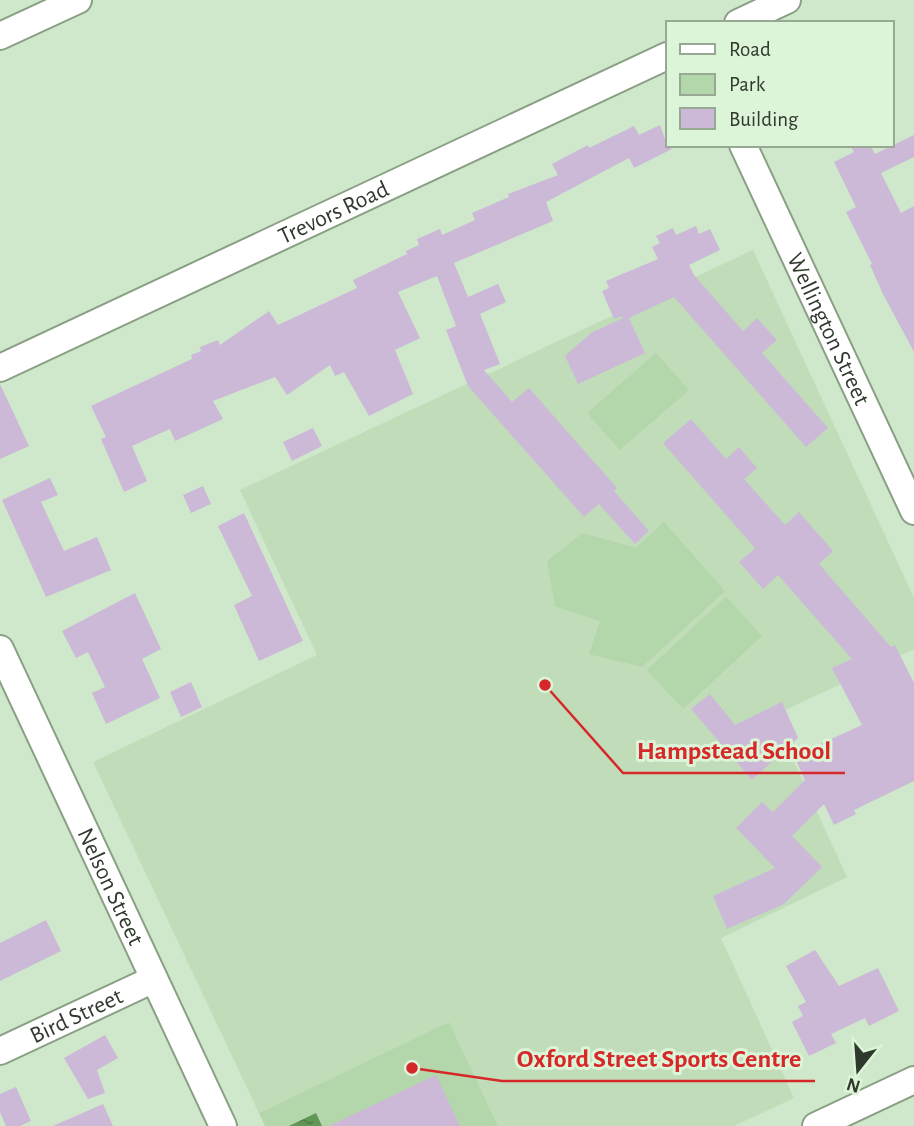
<svg xmlns="http://www.w3.org/2000/svg" width="914" height="1126" font-family="'Alegreya Sans',sans-serif">
<style>
.built{fill:#c0dcb9}
.park{fill:#b3d6ab}
.water{fill:url(#water-ripples)}
.building{fill:#ccb9d7}
.lines{fill:none;stroke-linecap:round;stroke-linejoin:round}
.minor-casing{stroke:#8aa085;stroke-width:30}
.minor{stroke:#fff;stroke-width:26}
.labels{text-anchor:middle;stroke-width:6;stroke-linejoin:round;paint-order:stroke}
.street-label{font-size:24px;fill:#30392e;stroke:#dcf4d7}
.leader{fill:none;stroke:#d62828;stroke-width:2.5}
.callout-dot{fill:#d62828;stroke:#dcf4d7;stroke-width:2.5}
.callout-label{font-size:26px;text-anchor:middle;font-weight:bold;fill:#d62828;stroke:#dcf4d7;stroke-width:6;stroke-linejoin:round;paint-order:stroke}
</style>
<defs>
<pattern id="water-ripples" width="26" height="14" patternUnits="userSpaceOnUse" patternTransform="scale(1.75)"><rect width="26" height="14" fill="#619756"/><path d="M2 4q2-2 4 0t4 0M15 11q2-2 4 0t4 0" fill="none" stroke="#507c48"/></pattern>
</defs>
<rect width="100%" height="100%" fill="#cfe7ca"/>
<path class="built" d="M753,250l161,348v51l-141,67 74,161 -126,61 73,160 -60,28h-236l-49,-104 -190,91 -166,-351 224,-107 -77,-165z"/>
<path class="park" d="M656,353l33,37 -69,60 -33,-37z
M664,522l61,69 -83,76 -53,-13 11,-33 -45,-15 -8,-45 36,-28 53,15z
M726,597l36,39 -79,73 -36,-39z
M449,1022l49,104h-233l-6,-13z"/>
<path class="water" d="M316,1113l6,13h-33z"/>
<path class="building" d="M660,125l7,20 5,4 -38,19 -5,-10 -83,44 7,19 -99,42 14,34 30,-13 8,18 -26,12 20,50 -16,6 28,32 17,-14 88,100 -3,3 35,40 -14,13 -36,-40 -15,13 -116,-131 -22,-56 10,-4 -19,-50 -39,16 22,46 -25,12 18,44 -44,22 -25,-44 -9,4 -5,-11 -43,30 -12,-18 -62,24 10,18 -48,22 -5,-12 -38,17 15,35 -23,11 -23,-53 5,-2 -15,-31 101,-47 -1,-4 10,-4 -1,-4 18,-7 2,5 49,-34 9,14 79,-37 -4,-8 54,-26 -1,-3 13,-6 -2,-6 23,-10 2,6 33,-15 -3,-7 37,-16 -1,-3 50,-19 -6,-11 36,-19 1,3 45,-22 5,9z
M914,135v22l-33,16 20,40 13,-7v146l-31,-58 -13,-29 2,-1 -26,-52 10,-5 -22,-45 20,-10 -4,-7h20l5,9z
M696,226l3,8 11,-5 10,21 -31,15 5,10 49,56 14,-13 20,22 -15,13 66,75 -22,19 -132,-150 -45,21 16,35 -67,31 -13,-28 26,-23 32,-15 -1,-2 -8,3 -12,-28 7,-3 -3,-7 52,-22 -6,-12 8,-4 -4,-7 17,-8 3,7z
M0,384l29,62 -29,13z
M691,419l35,40 13,-12 18,21 -13,11 41,46 14,-13 34,39 -14,13 72,83 4,-2 19,38v98l-60,29 2,4 -22,11 -10,-21 -32,32 30,31 -38,37 -57,25 -14,-33 62,-28 -39,-40 26,-26 11,10 32,-32 -11,-24 68,-31 -30,-57 20,-9 -74,-84 -15,14 -24,-27 16,-14 -92,-105z
M313,428l9,18 -30,15 -9,-19z
M50,478l8,17 -17,7 23,49 33,-14 14,33 -65,27 -44,-97z
M203,486l8,18 -20,9 -8,-18z
M244,513l59,128 -44,20 -25,-56 18,-9 -34,-70z
M135,593l26,56 -19,10 18,39 -54,26 -14,-31 13,-6 -17,-35 -12,6 -14,-27z
M191,682l11,25 -21,10 -11,-25z
M710,694l25,31 47,-23 16,36 -46,42 -61,-71z
M46,920l15,31 -61,30v-38z
M815,950l24,36 39,-18 21,43 -30,15 -4,-8 -34,16 5,9 -27,13 -17,-34 11,-6 -5,-10 8,-4 -20,-36z
M105,1035l13,23 -21,12 8,23 -17,6 -24,-41z
M436,1075l24,51h-131z
M16,1087l15,34 -11,5h-14l-6,-14v-18z
M103,1104l10,22h-60z"/>
<g class="lines">
<defs>
<g id="minor">
<path d="M738,23l49,-23"/>
<path d="M0,36l78,-36"/>
<path id="s1" d="M743,145l171,366"/>
<path id="s2" d="M0,368l667,-312"/>
<path id="s3" d="M0,649l223,477"/>
<path id="s4" d="M0,1051l154,-72"/>
<path d="M816,1126l98,-46"/>
</g>
</defs>
<use href="#minor" class="minor-casing"/>
<use href="#minor" class="minor"/>
</g>
<g class="labels">
<g class="street-label">
<text dy="8" stroke="none"><textPath href="#s2" startOffset="368">Trevors Road</textPath></text>
<text dy="8" stroke="none"><textPath href="#s1" startOffset="203">Wellington Street</textPath></text>
<text dy="8" stroke="none"><textPath href="#s3" startOffset="262">Nelson Street</textPath></text>
<text dy="8" stroke="none"><textPath href="#s4" startOffset="84">Bird Street</textPath></text>
</g>
</g>
<path class="leader" d="M545 685L623 773H845M412 1068L502 1081H815"/>
<g class="callout-dot">
<circle cx="545" cy="685" r="7"/>
<circle cx="412" cy="1068" r="7"/>
</g>
<g class="callout-label">
<text x="734" y="759">Hampstead School</text>
<text x="659" y="1067">Oxford Street Sports Centre</text>
</g>
<rect x="666" y="21" width="228" height="126" fill="#dcf4d7" stroke="#97a993" stroke-width="2"/>
<rect x="680" y="44" width="35" height="10" fill="#ffffff" stroke="#97a993" stroke-width="2"/>
<text x="729" y="56" font-size="21" fill="#30392e">Road</text>
<rect x="680" y="74" width="35" height="21" fill="#b3d6ab" stroke="#97a993" stroke-width="2"/>
<text x="729" y="91" font-size="21" fill="#30392e">Park</text>
<rect x="680" y="108" width="35" height="21" fill="#ccb9d7" stroke="#97a993" stroke-width="2"/>
<text x="729" y="126" font-size="21" fill="#30392e">Building</text>
<g transform="translate(858 1070) rotate(197)" stroke="#dcf4d7" stroke-width="5" paint-order="stroke">
<path d="M0-5L12 26L0 18L-12 26Z" fill="#30392e"/>
<text y="-10" font-size="19" font-weight="bold" text-anchor="middle" fill="#30392e">N</text>
</g>
</svg>
